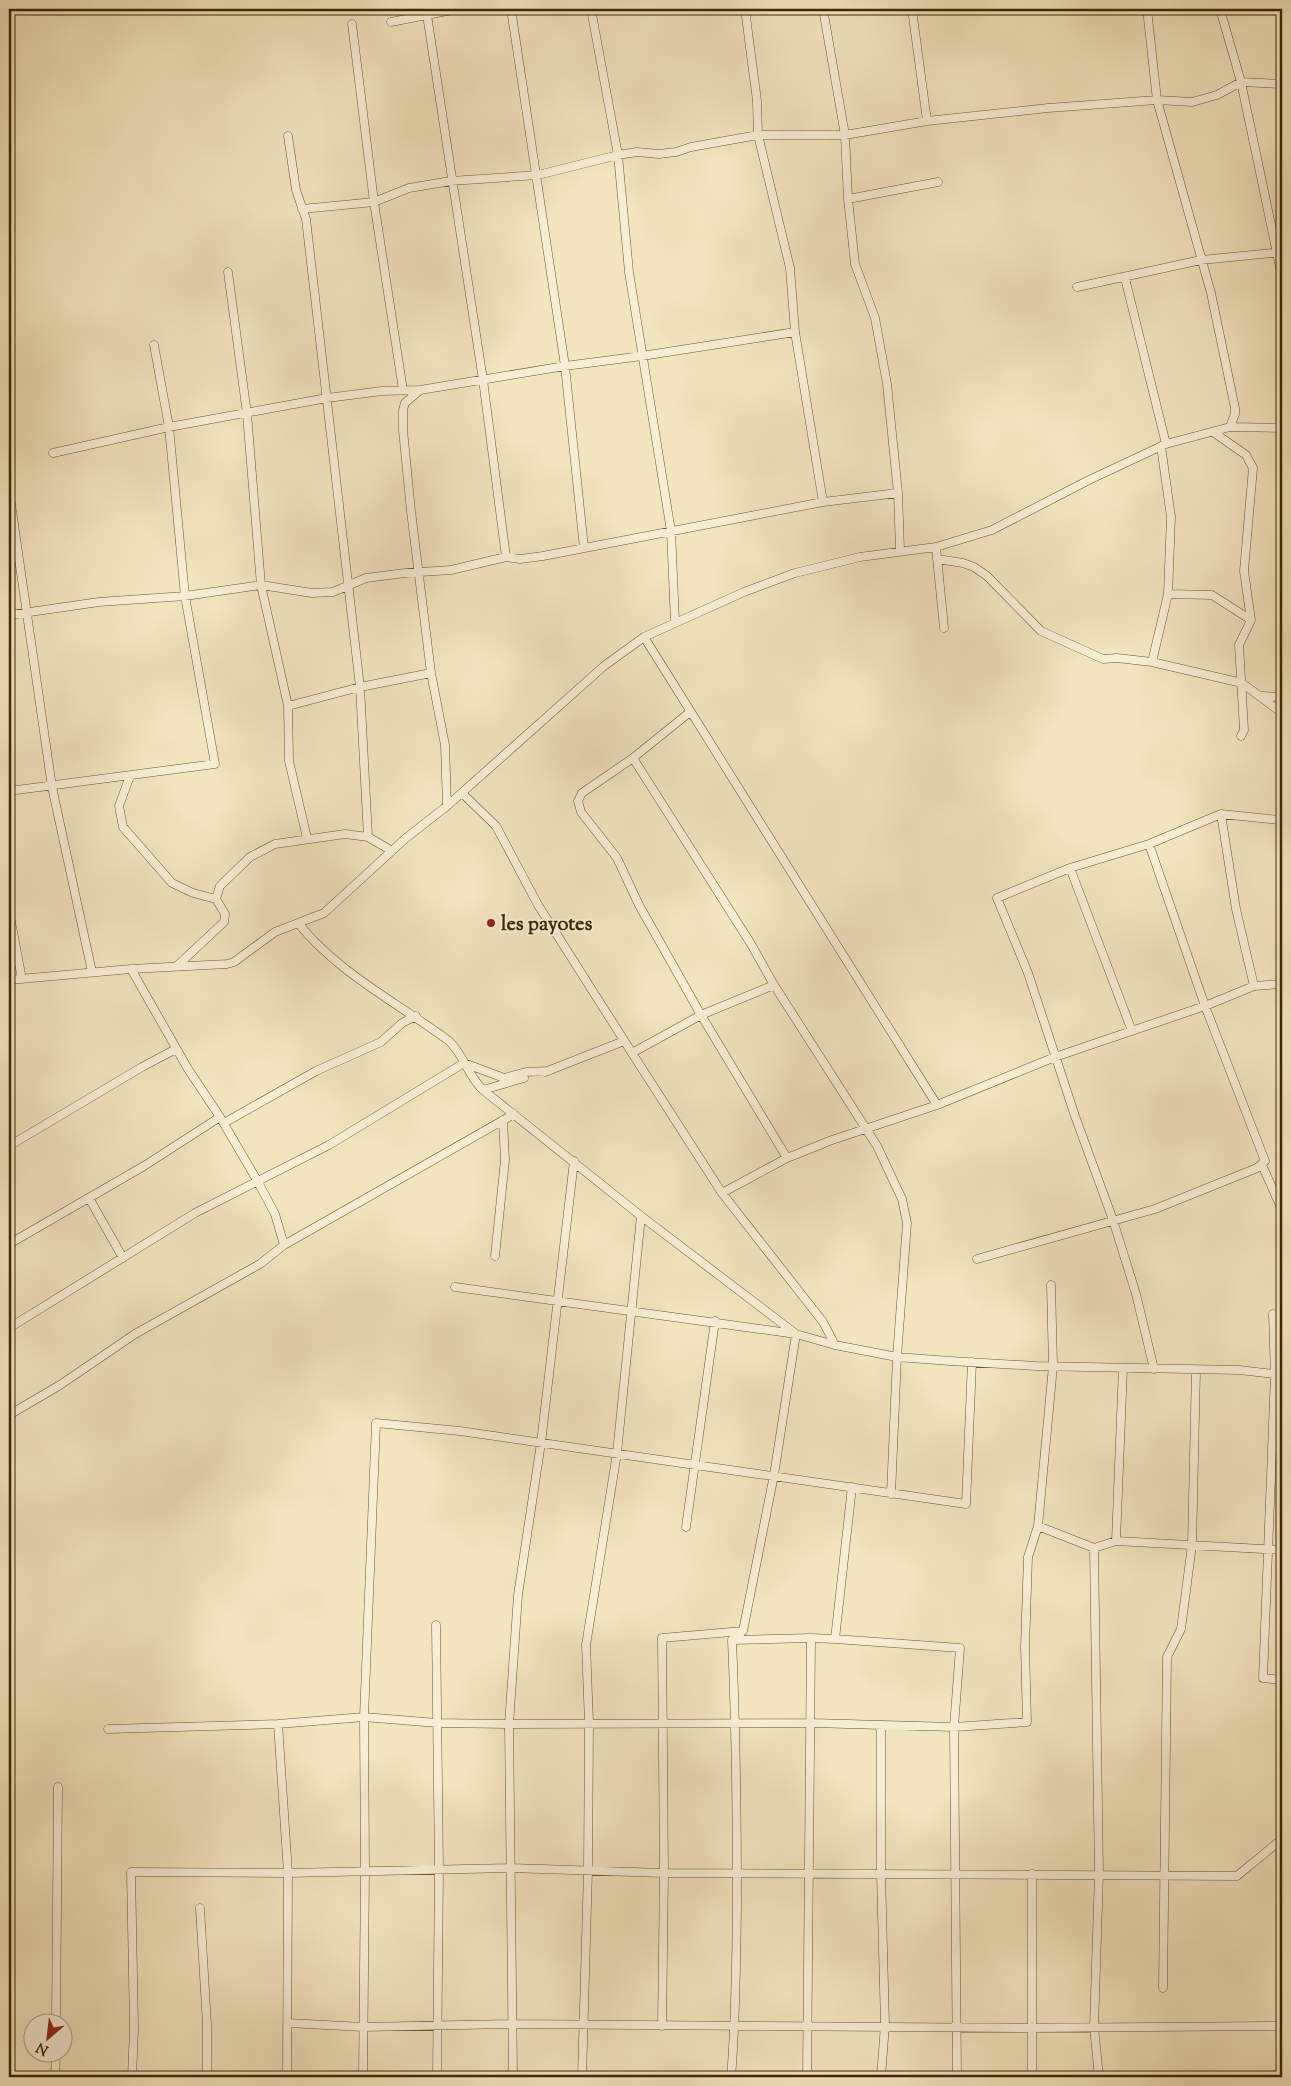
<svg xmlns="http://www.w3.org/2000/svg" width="1291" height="2086" font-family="'Sorts Mill Goudy',serif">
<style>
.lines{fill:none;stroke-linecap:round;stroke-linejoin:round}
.street-casing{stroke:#6a5632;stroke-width:9}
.street{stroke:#f7edd5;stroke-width:8}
.poi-dot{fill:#8f2418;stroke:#f7edd5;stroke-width:2}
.labels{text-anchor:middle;stroke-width:4;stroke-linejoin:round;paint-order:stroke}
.poi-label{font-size:20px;font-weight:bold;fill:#3d2704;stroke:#f7edd5;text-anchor:start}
</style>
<rect width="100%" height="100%" fill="#f2e4be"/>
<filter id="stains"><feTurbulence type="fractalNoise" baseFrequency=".004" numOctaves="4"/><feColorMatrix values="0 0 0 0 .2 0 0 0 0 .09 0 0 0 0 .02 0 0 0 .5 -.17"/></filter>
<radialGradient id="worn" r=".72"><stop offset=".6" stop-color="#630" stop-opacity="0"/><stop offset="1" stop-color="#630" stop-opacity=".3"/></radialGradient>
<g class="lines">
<defs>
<path id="street" d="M511,9l54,357 19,182
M591,9l27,146 11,117 42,259 4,91
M745,9l12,92 1,34 32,133 5,64 28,170
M823,9l22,126 3,64 7,65 20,54 12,66 11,109 2,57
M912,9l15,112
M1147,9l10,91 54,193 24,115v6l-5,13
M1220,9l21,73 41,195
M427,15l56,365 23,177
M391,22l66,-13
M352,24l22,178 29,188
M288,136l8,54 10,29 54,468 8,150
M848,199l90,-17
M302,209l72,-7 35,-14 42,-7 87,-6 80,-20 19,-3 22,2 17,-2 15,-5 67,-12h87l82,-14 121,-13 109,-8 35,2 25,-7 24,-13 41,2
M228,272l19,142 14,171 27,121 1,55 18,77
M1125,278l41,166
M1077,287l124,-27 81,-8
M420,390l-15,13 -2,7v20l8,81 20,162 14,72 2,61
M1213,432l33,23 7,13 -9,103 7,49 -12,25 5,85 -3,6
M1161,446l10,71 -3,77 -16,68 90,21 40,30
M53,453l116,-26 158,-29 55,-7 38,-1 145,-24 77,-10 153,-24
M9,490l43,297 40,185
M936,547l8,81
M937,559l26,4 11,4 13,9 54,55 62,28 14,-1 35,4
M1168,594l44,1 39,25
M9,615l90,-13 86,-6 76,-11 51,8 21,-1 33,-14 39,-5 46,-3 55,-13 14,2 23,-3 280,-54 75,-9
M644,637l293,468
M1262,696l20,1
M288,706l72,-19 71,-14
M633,758l118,186 23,41 -73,30 86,143
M130,776l-11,30 4,21 49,56 21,10 23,6
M9,791l206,-27 -30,-168 -16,-169 -15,-82
M462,793l34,33 42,79 94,148 69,-38 -62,-110 -22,-47 -36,-46 -3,-11 4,-8 51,-35 57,-46
M1070,868l62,163
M9,911l13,68
M298,923c40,50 100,80 151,118 15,14 19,35 34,49l158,126 155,118 39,11
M177,966l47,-44 1,-8 -9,-15 4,-13 30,-29 25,-13 70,-10 23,3 24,14
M131,969l57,100 32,48 38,65 17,32 9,31
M9,980l122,-11 96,-5 7,-2 41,-30 49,-19 82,-75 41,-32 157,-140 40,-29 100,-45 51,-19 65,-16 76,-10 56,-17 97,-50 77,-36 64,-17 52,1
M774,985l103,161 25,53 5,24 -10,134 -6,137
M1254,986l-18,-77 -15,-95 58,6 3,-4
M632,1053l90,140 101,129 12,23 62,12 53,4 86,5 203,4 43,5
M545,1072l79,-31
M483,1090l41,-12
M224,1123l92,-52 65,-29 21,-19 14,-7
M9,1146l133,-79 34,-18
M1262,1165l20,45
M722,1193l65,-35 45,-18 105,-35 118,-48 150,-51 49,-20 28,-2
M89,1198l34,60
M9,1244l135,-78 76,-49
M495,1256l10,-96 -2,-40
M977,1259l178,-50 102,-41 8,-7 -60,-155 -56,-162
M455,1287l341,47 -22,141 -31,156 -11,9c4,89 5,177 5,266 -1,57 -1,114 -6,171
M1273,1314l2,61 -12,303 19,2
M9,1328l186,-115 134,-68 135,-82 40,15 22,-6 22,-1
M1154,1369l-18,-75 -23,-74 -38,-104 -47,-143 -31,-75 73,-30 79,-24 72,-30
M9,1415l51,-30 75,-51 125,-70 24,-19 230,-131
M1038,1526l56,22 22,-7 7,-173
M686,1527l29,-206
M1116,1541l166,9
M1094,1548l5,326 -5,153 5,50
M436,1625l3,244 -2,208
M835,1639l125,9 -6,79 3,350
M732,1640l79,-2
M278,1724l10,149 222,-5 154,5 573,3 45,-37
M881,1726v148l4,151 -4,52
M108,1729l170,-5 86,-7 73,6 72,1 303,-1 142,4 73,-5 -2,-75 3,-90 10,-31 15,-160 -2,-81
M1032,1874v203
M200,1908l7,117v52
M1163,1988l4,-331 14,-28 11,-84 4,-174
M288,2023l75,4 149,-3 520,4 250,-2
M56,2024l2,-237
M662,2026l2,-153 -2,-235 81,-7
M55,2077l1,-23
M132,2077l2,-49 -3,-156 157,1 -1,204
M363,2077l2,-207 -1,-153 12,-294 84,8 506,73 6,-142
M513,2077l-4,-353 9,-129 23,-152 33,-282
M582,2077l6,-206 1,-148 -3,-78 31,-192 24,-237
M807,2077l4,-439 24,1 17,-152"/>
</defs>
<use href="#street" class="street-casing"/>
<use href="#street" class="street"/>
</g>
<circle class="poi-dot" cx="491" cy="923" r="5"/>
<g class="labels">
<g class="poi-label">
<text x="501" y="930">les payotes</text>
</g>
</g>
<rect width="1291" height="2086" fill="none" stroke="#f2e4be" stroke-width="30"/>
<rect x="10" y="10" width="1271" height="2066" fill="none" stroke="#3d2704" stroke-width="2.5"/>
<rect x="15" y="15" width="1261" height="2056" fill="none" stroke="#3d2704"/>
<g transform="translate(48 2038) rotate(208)"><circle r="24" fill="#f7edd5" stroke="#ad9e81"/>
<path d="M0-4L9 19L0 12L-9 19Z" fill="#8f2418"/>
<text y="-8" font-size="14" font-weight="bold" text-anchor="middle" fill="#3d2704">N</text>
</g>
<rect width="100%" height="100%" filter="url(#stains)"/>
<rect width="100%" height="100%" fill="url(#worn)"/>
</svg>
